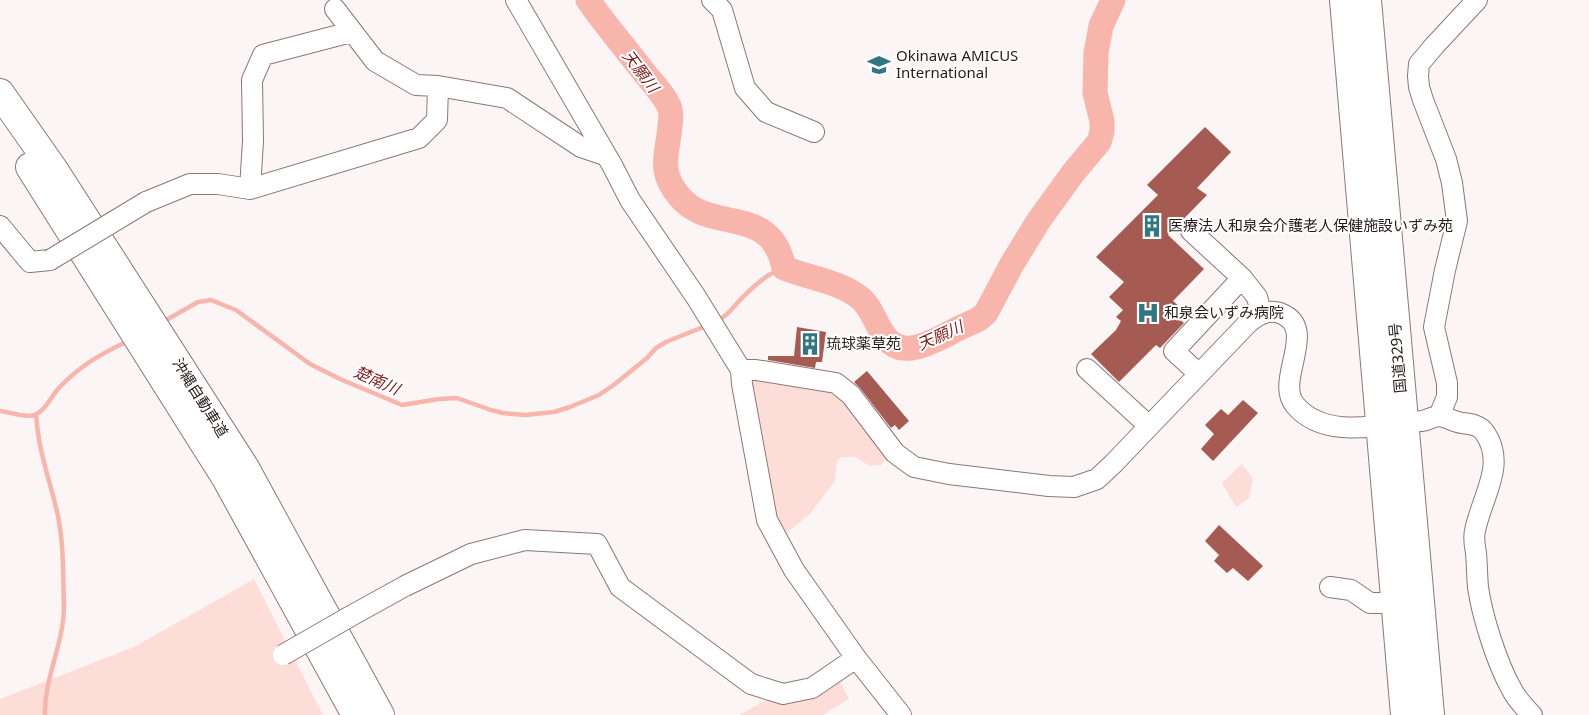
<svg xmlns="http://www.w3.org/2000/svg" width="1589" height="715" font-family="'Noto Sans','Noto Sans JP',sans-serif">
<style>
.green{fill:#fdddd8}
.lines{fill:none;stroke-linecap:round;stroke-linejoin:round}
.stream{stroke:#f8b5ac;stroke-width:4.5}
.river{stroke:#f8b5ac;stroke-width:25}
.building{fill:#a65b52}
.minor-casing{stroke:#907673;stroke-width:22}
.highway-casing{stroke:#907673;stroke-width:30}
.minor{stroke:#fff;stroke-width:20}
.highway{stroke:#fff;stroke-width:28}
.minor-bridge-casing{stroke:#907673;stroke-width:22;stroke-linecap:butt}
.minor-bridge{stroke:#fff;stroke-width:20}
.labels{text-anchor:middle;stroke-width:4;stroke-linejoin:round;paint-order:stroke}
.poi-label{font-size:15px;fill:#261c1a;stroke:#fff;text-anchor:start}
.street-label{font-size:15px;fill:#261c1a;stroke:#fff}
.water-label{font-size:16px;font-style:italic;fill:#7c1e1a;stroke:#fff}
</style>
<rect width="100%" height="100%" fill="#fbf5f5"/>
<path class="green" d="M751,376l69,10 20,8 49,62 -8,9 -11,1 -15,-9h-13l-5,4 -2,20 -25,33 -27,22 -10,-19z
M1242,464l11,14 -4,20 -13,9 -14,-24z
M254,579l69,136h-323v-16l134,-52z
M831,665l18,34 -26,16h-84z"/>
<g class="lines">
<path class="stream" d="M718,320c13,-6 15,-14 25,-23 12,-12 25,-24 41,-29
M161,323l37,-21 13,-2 25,10 74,54 30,15 62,26 37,-6 18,-1 34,12 12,3 22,2 29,-3 16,-5 29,-12 16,-11 32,-26 9,-10 10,-6 42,-17
M0,411c10,1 25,7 35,4 11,-5 15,-17 23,-26 19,-21 45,-37 71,-48
M36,414c2,34 13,65 21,97 7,31 6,64 7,95 0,38 -20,71 -19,109"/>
<path class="river" d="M588,0c18,26 39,50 58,75 8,10 20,22 24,34 1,5 1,11 0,16 -2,29 -13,45 9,71 31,39 92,6 105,72 25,10 54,13 75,29 12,9 16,26 25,38 16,25 44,9 64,-1 10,-6 21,-10 31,-15l7,-6 26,-49 27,-44 34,-47 26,-31 3,-10v-11l-7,-28 1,-40 5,-27 12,-26"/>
</g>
<path class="building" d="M1205,127l26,25 -34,36 10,7 -39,40 36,34 -31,32 7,6 -5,8 9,8 -24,25 -4,-3 -37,37 -28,-28 25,-24 5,-9 -5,-4 7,-7 -14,-13 15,-15 -28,-25 62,-62 -11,-10z
M797,327l29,5 -4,30h-6l-1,6 -47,-8v-4h26z
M867,371l42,50 -10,9 -4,-5 -4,3 -31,-40 -6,-6z
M1243,400l15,13 -45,48 -12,-12 13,-15 -9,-9 16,-16 7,6z
M1219,525l44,41 -15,15 -15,-13 -6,5 -13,-12 5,-6 -14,-14z"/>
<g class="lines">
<defs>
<path id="minor" d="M516,0l96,165 18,35 66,97 45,73 1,14 25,136 27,50 62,88 45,57
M712,0l10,10 23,78 21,24 48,20
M335,9l40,52 41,24 22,1 69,12 74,49 24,8
M250,189l3,-48 -1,-61 11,-25 88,-23
M146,202l44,-18h28l32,5 169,-51 18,-18 1,-34
M0,226l30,36 20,-2
M1191,231l51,47 15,19 4,16
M1087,369l62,57
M741,370h15l80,13 15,12 44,58 19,14 35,7 100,12 25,1 23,-8 16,-15 136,-142c9,-7 19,-13 31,-9 40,15 -6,67 15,92 30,36 88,19 127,16 6,-1 12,-5 18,-5 7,1 14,6 22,7 9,1 18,2 23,10 22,32 -4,65 -10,98 -2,7 0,15 1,22 1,12 1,23 2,34 4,29 19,76 33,101 5,10 13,19 21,27
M1199,374l-25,-23 68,-73
M1439,416l8,-19v-14l-13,-56 11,-57 12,-49 -5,-38 -6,-24 -23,-59 -4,-13 -1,-11 1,-12 16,-19 42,-45
M1330,587l21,3 19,13h26
M349,617l56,-31 66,-32 54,-14 72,4 23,43 131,97 32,10 29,-6 44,-30"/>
<path id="highway" d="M1344,0l61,715
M1367,0l63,715
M0,93l54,77 191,298 135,247
M30,167l196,311 130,237"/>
</defs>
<use href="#minor" class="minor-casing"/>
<use href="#highway" class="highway-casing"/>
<use href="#minor" class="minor"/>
<use href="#highway" class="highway"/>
<defs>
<path id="minor-bridge" d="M50,260l96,-58
M283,655l66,-38"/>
</defs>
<use href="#minor-bridge" class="minor-bridge-casing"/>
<use href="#minor-bridge" class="minor-bridge"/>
</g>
<defs>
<symbol id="school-bare" viewBox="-9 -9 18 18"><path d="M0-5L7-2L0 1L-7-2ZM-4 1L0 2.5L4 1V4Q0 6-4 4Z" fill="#307881" stroke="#fff" stroke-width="2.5" paint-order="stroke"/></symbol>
<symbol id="building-bare" viewBox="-9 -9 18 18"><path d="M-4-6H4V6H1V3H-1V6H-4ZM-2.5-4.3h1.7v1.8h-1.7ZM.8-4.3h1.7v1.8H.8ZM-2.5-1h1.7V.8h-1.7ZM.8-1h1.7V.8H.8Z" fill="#307881" stroke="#fff" stroke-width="2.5" paint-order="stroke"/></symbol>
<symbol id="hospital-bare" viewBox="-9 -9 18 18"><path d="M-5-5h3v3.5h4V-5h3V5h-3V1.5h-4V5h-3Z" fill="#307881" stroke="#fff" stroke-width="2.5" paint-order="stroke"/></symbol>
</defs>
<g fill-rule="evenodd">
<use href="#school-bare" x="863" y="49" width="32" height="32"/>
<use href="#building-bare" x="1136" y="210" width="32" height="32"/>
<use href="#hospital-bare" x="1132" y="297" width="32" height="32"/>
<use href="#building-bare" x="794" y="328" width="32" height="32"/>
</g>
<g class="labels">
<g class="poi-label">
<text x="896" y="61">Okinawa AMICUS<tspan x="896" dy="17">International</tspan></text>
<text x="1168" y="231">医療法人和泉会介護老人保健施設いずみ苑</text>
<text x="1164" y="318">和泉会いずみ病院</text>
<text x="826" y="349">琉球薬草苑</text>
</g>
<g class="street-label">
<text transform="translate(1398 358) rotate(-95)" y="5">国道329号</text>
<text transform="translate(200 398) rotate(58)" y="5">沖縄自動車道</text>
</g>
<g class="water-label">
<text transform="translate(641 71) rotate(53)" y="6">天願川</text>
<text transform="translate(940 335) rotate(-24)" y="6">天願川</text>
<text transform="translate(377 380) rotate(24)" y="6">楚南川</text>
</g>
</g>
</svg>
